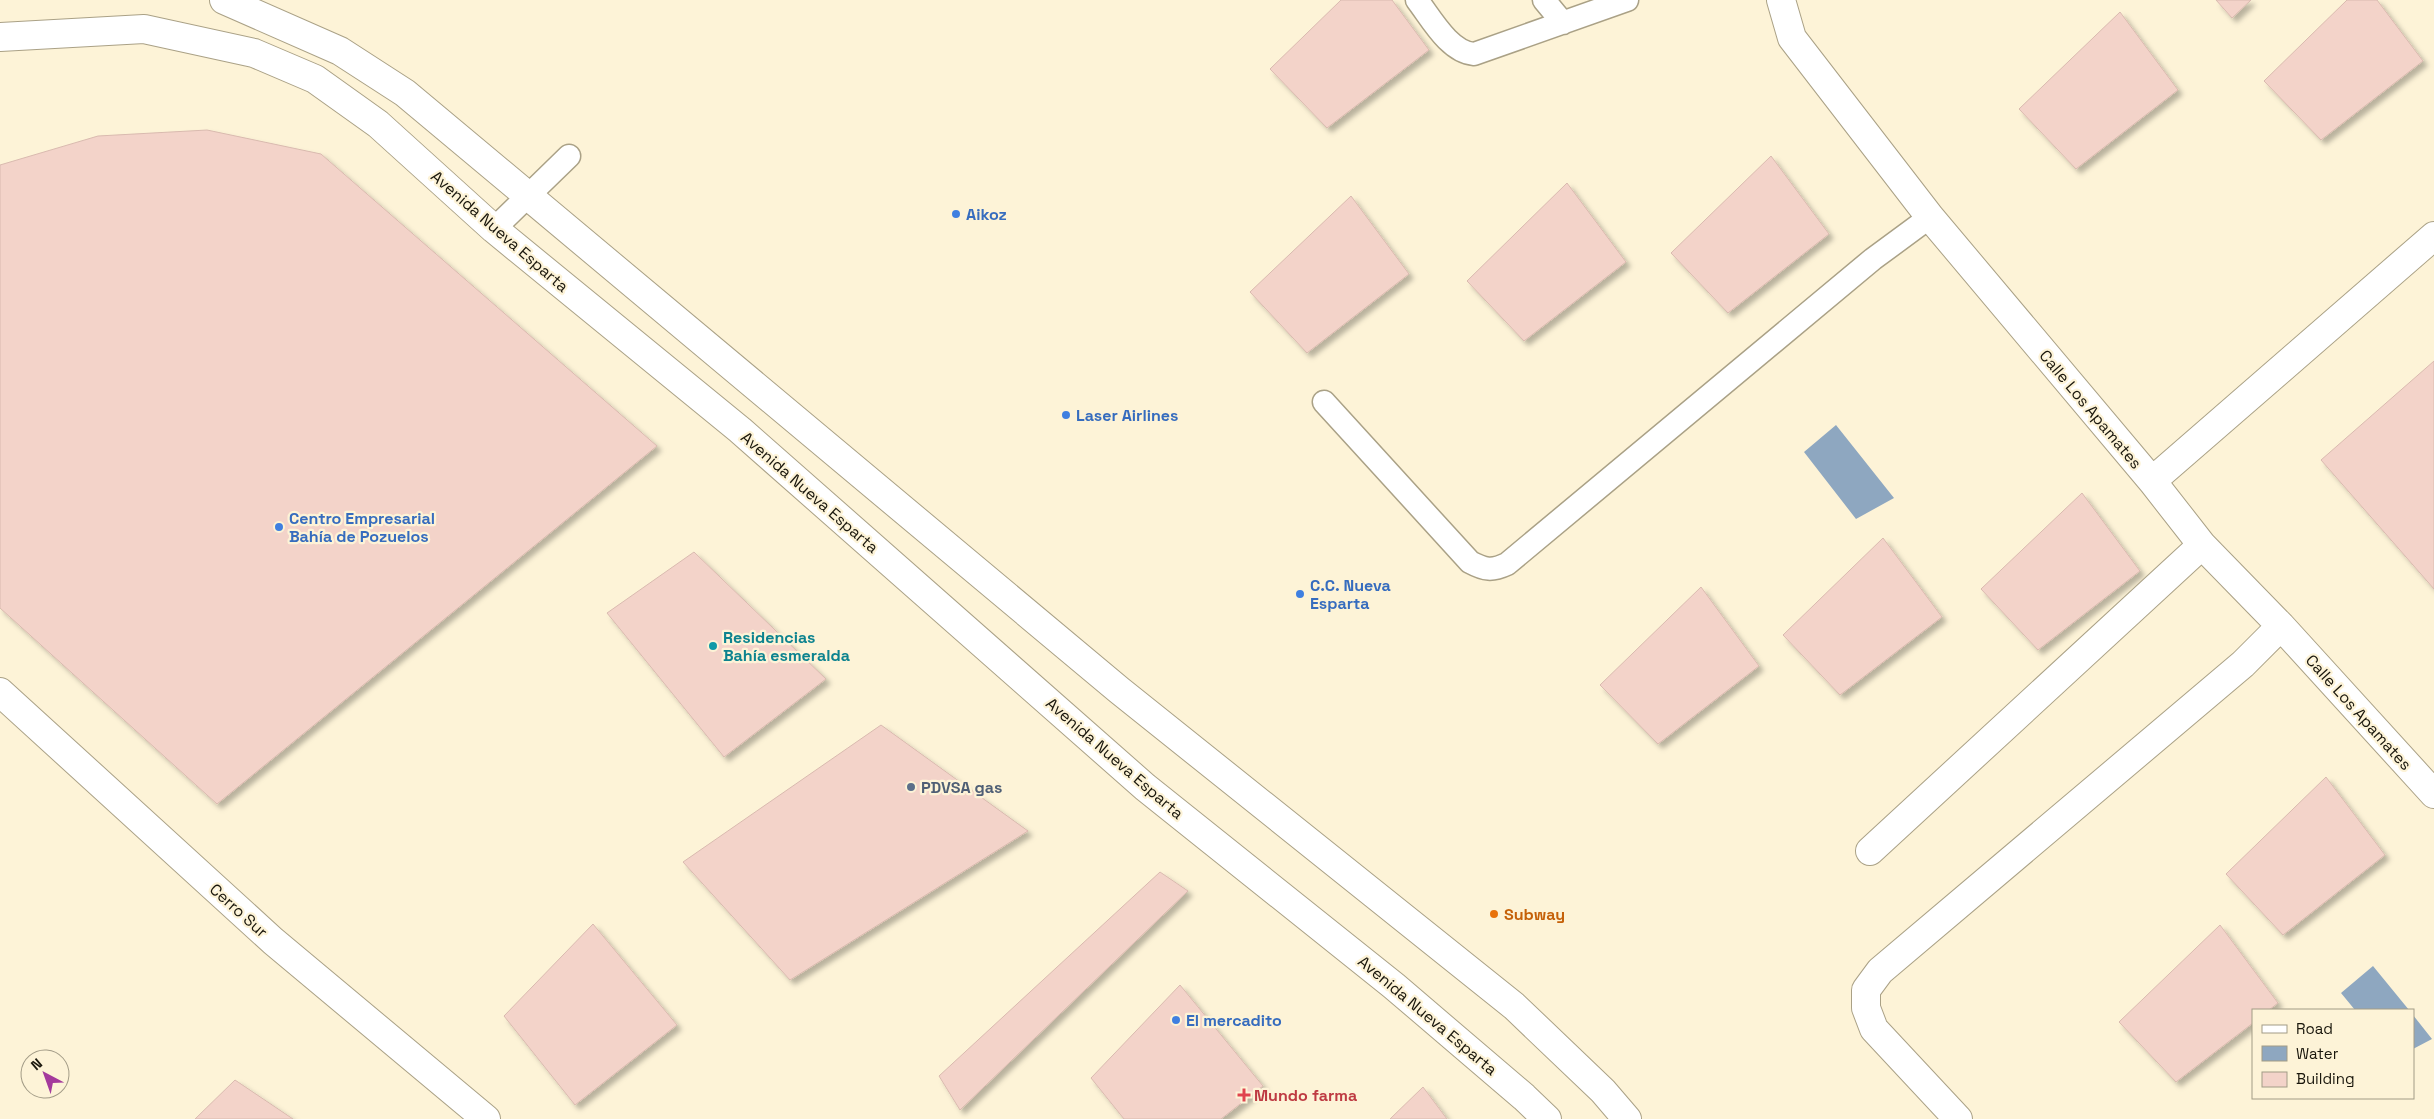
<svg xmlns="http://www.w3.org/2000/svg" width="2434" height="1119" font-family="'Space Grotesk',sans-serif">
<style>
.water{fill:#8ea7c0}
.building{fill:#f3d3c9;stroke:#d9baaf;filter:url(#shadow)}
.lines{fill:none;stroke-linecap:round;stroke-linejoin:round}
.service-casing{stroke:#aaa186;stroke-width:25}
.minor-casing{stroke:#aaa186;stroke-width:30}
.service{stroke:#fff;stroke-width:22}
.minor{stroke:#fff;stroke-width:28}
.shop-dot{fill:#3f7fe0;stroke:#fdf3d7;stroke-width:2}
.culture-dot{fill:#0f9aa8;stroke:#fdf3d7;stroke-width:2}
.service-dot{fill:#5c6f8a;stroke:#fdf3d7;stroke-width:2}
.food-dot{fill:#e8710a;stroke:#fdf3d7;stroke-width:2}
.health-dot{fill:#e0444e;stroke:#fdf3d7;stroke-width:2}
.labels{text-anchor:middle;stroke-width:4.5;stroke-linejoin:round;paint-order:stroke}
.shop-label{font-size:16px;font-weight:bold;fill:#366cbe;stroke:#fdf3d7;text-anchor:start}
.street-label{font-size:16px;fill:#19160c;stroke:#fdf3d7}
.culture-label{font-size:16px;font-weight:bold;fill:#0d838f;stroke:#fdf3d7;text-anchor:start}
.service-label{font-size:16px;font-weight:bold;fill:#4e5e75;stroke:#fdf3d7;text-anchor:start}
.food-label{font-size:16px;font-weight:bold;fill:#c56008;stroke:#fdf3d7;text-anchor:start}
.health-label{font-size:16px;font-weight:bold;fill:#be3a42;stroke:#fdf3d7;text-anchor:start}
</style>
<defs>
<filter id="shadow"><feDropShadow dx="4.5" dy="4.5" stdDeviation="2.5" flood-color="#0004"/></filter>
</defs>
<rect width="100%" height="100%" fill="#fdf3d7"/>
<path class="water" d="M1836,425l58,73 -38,21 -52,-67z
M2373,966l36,44h-54l-14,-17z
M2413,1015l19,24 -19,10z"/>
<path class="building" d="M1341,0h51l37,50 -102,78 -57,-59z
M2216,0h35l-19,18z
M2347,0h30l46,61 -102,79 -57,-59z
M2120,12l58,78 -102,79 -57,-60z
M207,130l114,24 336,292 -440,358 -217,-196v-443l98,-29z
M1771,156l58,78 -101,79 -57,-60z
M1567,183l59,79 -102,79 -57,-60z
M1351,196l58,78 -102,79 -57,-61z
M2434,361v228l-113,-129z
M2082,493l58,78 -102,79 -57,-61z
M1883,538l59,79 -102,78 -57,-60z
M694,552l132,127 -102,78 -117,-144z
M1701,587l58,79 -101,78 -58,-59z
M881,725l147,106 -238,149 -107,-118z
M2326,777l59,78 -102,80 -57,-61z
M1160,872l28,19 -228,219 -21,-34z
M593,924l84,101 -102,80 -71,-89z
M2220,925l58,78 -9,7h-16v13l-77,59 -57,-60z
M1180,985l83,101 -42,33h-97l-33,-41z
M235,1080l58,39h-98z
M1423,1087l24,32h-57z"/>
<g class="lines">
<defs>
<path id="service" d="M1417,0c14,18 32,52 57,54l153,-54
M1544,0l19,23
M494,229l75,-73
M1324,402l146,160c15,8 22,9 37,2l366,-305 57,-42"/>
<path id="minor" d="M224,0l116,51 65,42 714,597 395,316 89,85 24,28
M1781,0l11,38 138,179 222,264 50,64 79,81 153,168
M0,37l144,-8 110,24 61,26 63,45 116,105 246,201 405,357 249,199 130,111 23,22
M2152,481l282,-245
M0,692l273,249 213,178
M1870,851l332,-306
M1958,1119l-84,-90 -8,-21v-18l14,-19 363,-307 38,-38"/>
</defs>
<use href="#service" class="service-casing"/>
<use href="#minor" class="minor-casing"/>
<use href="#service" class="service"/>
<use href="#minor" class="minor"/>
</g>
<g class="shop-dot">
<circle cx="956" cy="214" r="5"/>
<circle cx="1066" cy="415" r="5"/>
<circle cx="279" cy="527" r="5"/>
<circle cx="1300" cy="594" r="5"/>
<circle cx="1176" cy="1020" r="5"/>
</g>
<circle class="culture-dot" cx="713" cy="646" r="5"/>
<circle class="service-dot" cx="911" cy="787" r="5"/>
<circle class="food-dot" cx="1494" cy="914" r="5"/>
<path class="health-dot" d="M1241.5 1087.5h5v5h5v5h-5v5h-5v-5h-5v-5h5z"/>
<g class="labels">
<g class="shop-label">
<text x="966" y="220">Aikoz</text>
<text x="1076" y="421">Laser Airlines</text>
<text x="289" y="524">Centro Empresarial<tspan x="289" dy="18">Bahía de Pozuelos</tspan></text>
<text x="1310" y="591">C.C. Nueva<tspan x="1310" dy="18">Esparta</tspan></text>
<text x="1186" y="1026">El mercadito</text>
</g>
<g class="street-label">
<text transform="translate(500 231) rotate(41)" y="6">Avenida Nueva Esparta</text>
<text transform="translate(2091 409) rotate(50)" y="6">Calle Los Apamates</text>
<text transform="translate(810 492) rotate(41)" y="6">Avenida Nueva Esparta</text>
<text transform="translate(2359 712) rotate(48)" y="6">Calle Los Apamates</text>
<text transform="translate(1115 758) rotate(41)" y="6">Avenida Nueva Esparta</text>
<text transform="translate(239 910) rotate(42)" y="6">Cerro Sur</text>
<text transform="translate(1428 1015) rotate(40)" y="6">Avenida Nueva Esparta</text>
</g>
<g class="culture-label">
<text x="723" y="643">Residencias<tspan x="723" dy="18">Bahía esmeralda</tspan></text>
</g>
<g class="service-label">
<text x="921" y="793">PDVSA gas</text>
</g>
<g class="food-label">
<text x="1504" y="920">Subway</text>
</g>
<g class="health-label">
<text x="1254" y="1101">Mundo farma</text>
</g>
</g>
<rect x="2252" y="1009" width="162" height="90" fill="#fdf3d7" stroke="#a29b86"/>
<rect x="2262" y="1025" width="25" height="8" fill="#ffffff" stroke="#a29b86"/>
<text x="2296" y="1034" font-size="15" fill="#19160c">Road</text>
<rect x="2262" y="1046" width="25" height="15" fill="#8ea7c0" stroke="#a29b86"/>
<text x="2296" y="1059" font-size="15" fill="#19160c">Water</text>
<rect x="2262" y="1072" width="25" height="15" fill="#f3d3c9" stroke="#a29b86"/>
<text x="2296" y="1084" font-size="15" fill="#19160c">Building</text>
<g transform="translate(45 1074) rotate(319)"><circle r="24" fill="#fdf3d7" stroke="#a29b86"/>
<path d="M0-4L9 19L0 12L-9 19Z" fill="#a43a9c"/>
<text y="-8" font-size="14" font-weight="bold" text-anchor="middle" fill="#19160c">N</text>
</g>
</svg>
